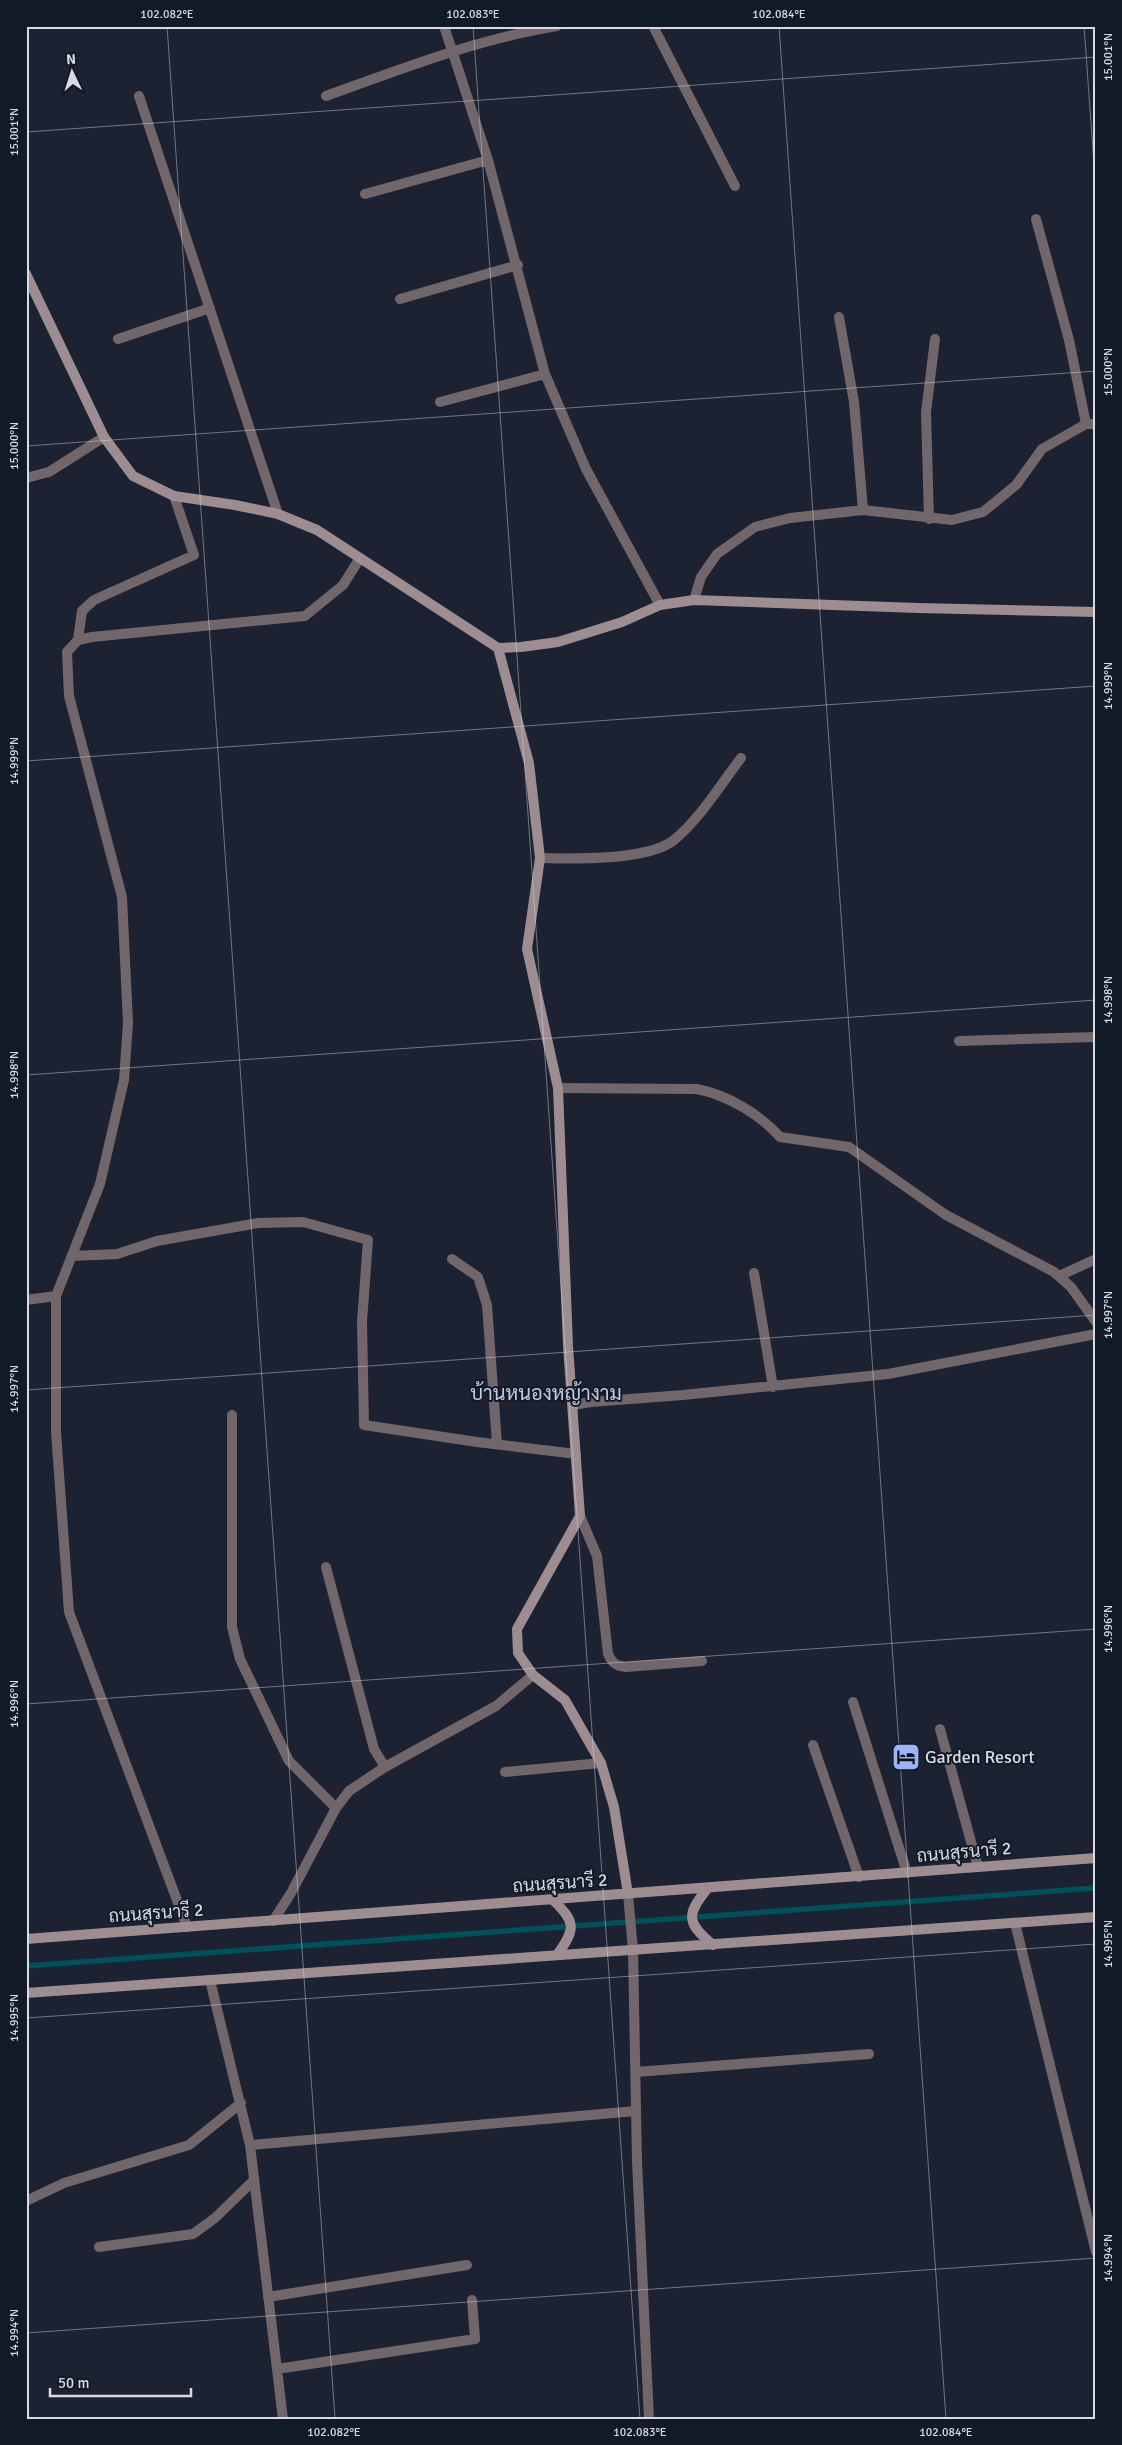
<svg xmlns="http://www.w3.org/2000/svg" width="1122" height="2445" font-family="Signika,Sarabun,sans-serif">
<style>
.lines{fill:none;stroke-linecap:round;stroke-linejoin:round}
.stream{stroke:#005059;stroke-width:5.5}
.lane{stroke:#716669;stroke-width:10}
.street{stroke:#716669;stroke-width:10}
.secondary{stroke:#9d8d91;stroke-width:10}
.ticks{fill:none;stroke:#d6dbe5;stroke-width:1;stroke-opacity:0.45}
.labels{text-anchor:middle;stroke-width:4;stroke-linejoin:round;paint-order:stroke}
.poi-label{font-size:18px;fill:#d6dbe5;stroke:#121927;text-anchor:start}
.street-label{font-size:18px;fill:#d6dbe5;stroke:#121927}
.quarter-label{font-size:20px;fill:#c2ccdf;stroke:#121927}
.neatline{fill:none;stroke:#d6dbe5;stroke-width:2}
.ticks-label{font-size:12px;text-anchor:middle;fill:#d6dbe5}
</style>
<rect width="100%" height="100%" fill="#1c2231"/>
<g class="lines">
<path class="stream" d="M26,1966l1070,-78"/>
<path class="lane" d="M139,96l139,418
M118,339l92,-31
M959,1041l137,-4
M849,1147l97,68 108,57 17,15 25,35
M1059,1276l37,-17
M853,1702l54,171
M813,1745l46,132
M99,2247l94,-13 22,-16 39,-38"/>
<path class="street" d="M444,26l44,134 57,214 41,95 74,136
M653,26l82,160
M326,96c75,-27 151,-57 231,-70
M365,194l123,-34
M1036,219l33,121 17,84
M400,299l118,-34
M839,317l15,85 9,108
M440,402l105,-28
M26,478l23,-6 55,-35
M929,519l-3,-107 9,-73
M694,600l7,-23 16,-23 38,-27 35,-9 73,-8 89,10 31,-8 33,-27 26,-36 44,-25h10
M78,640l4,-29 12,-11 100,-45 -20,-59
M540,858c32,1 108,3 134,-18 25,-20 47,-56 67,-82
M558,1088l139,1c30,6 63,25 83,48l69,10
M72,1256l45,-2 40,-13 101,-18 45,-1 65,18 -6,82 2,103 113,17 99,12
M452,1259l26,18 9,28 10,139
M754,1273l19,114
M26,1300l30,-4
M573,1405l18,-3 92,-7 205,-21 208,-40
M232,1415v212l8,32 49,102 47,47
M580,1516l17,40 11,98c4,9 8,12 18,13l76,-6
M326,1567l48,182 11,18
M940,1729l38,138
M505,1772l96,-9
M628,1894l5,56 4,211 12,258
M273,1921l18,-28 45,-85 13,-17 36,-24 111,-61 37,-31
M1015,1923l81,329
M187,1927l-118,-315 -13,-180v-136l44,-112 24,-104 4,-57 -6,-126 -53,-201 -2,-44 11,-12 14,-3 213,-21 38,-31 17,-27
M210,1980l40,165 33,274
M636,2072l233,-18
M250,2145l386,-34
M26,2201l38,-18 125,-38 52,-42
M268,2297l199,-32
M277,2369l198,-30 -3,-39"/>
<path class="secondary" d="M26,274l78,163 29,39 41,20 61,9 43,9 39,16 181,118 23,-1 37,-5 64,-20 38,-17 34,-5 224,8 178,4
M498,648l31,115 11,95 -13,91 31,139 10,258 12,170 -63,113 1,24 15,22 32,25 36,63 13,44 14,87
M708,1888c-22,26 -22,35 5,57
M553,1900c23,22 23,29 4,55
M26,1939l1070,-81
M26,1993l1070,-76"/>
</g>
<path class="ticks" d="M167,26l168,2393M473,26l167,2393M779,26l167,2393M1084,26l12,166M26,132l1070,-75M26,446l1070,-75M26,761l1070,-75M26,1075l1070,-75M26,1390l1070,-75M26,1704l1070,-75M26,2018l1070,-74M26,2333l1070,-75M26,2381l3,38"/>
<defs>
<symbol id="hotel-square" viewBox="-11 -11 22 22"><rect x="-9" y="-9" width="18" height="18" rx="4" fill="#9bb5fd" stroke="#121927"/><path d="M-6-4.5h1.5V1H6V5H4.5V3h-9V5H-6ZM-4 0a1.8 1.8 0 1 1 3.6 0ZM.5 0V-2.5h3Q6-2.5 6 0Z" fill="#111"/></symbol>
</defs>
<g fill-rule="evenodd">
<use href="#hotel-square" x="890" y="1741" width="32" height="32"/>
</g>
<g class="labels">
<g class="poi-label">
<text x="925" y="1763">Garden Resort</text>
</g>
<g class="street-label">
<text transform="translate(964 1852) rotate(-5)" y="6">ถนนสุรนารี 2</text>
<text transform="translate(560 1883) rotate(-4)" y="6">ถนนสุรนารี 2</text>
<text transform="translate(156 1913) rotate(-4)" y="6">ถนนสุรนารี 2</text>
</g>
<g class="quarter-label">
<text x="546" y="1400">บ้านหนองหญ้างาม</text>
</g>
</g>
<rect width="1122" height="2445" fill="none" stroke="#121927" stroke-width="55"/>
<g transform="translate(72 72) rotate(356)" stroke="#121927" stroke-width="4" paint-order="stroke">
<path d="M0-4L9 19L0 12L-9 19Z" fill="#d6dbe5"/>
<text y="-8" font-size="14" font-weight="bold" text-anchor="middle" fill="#d6dbe5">N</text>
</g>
<path d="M50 2388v8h141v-8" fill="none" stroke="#d6dbe5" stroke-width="2.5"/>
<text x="58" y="2388" font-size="15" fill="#d6dbe5" stroke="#121927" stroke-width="4" paint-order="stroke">50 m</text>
<rect x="28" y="28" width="1066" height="2390" class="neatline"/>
<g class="ticks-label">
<text x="167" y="18">102.082°E</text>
<text x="473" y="18">102.083°E</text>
<text x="779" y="18">102.084°E</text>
<text transform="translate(1108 57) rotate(-90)" y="4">15.001°N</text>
<text transform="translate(14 132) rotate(-90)" y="4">15.001°N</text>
<text transform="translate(1108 372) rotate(-90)" y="4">15.000°N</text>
<text transform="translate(14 446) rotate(-90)" y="4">15.000°N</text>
<text transform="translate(1108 686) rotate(-90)" y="4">14.999°N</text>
<text transform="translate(14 761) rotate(-90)" y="4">14.999°N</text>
<text transform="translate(1108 1000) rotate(-90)" y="4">14.998°N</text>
<text transform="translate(14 1075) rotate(-90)" y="4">14.998°N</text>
<text transform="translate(1108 1315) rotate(-90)" y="4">14.997°N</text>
<text transform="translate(14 1389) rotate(-90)" y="4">14.997°N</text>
<text transform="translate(1108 1629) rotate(-90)" y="4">14.996°N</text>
<text transform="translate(14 1704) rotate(-90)" y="4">14.996°N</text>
<text transform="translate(1108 1944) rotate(-90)" y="4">14.995°N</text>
<text transform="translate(14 2018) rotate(-90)" y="4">14.995°N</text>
<text transform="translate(1108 2258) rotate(-90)" y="4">14.994°N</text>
<text transform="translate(14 2333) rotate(-90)" y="4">14.994°N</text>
<text x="334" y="2436">102.082°E</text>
<text x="640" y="2436">102.083°E</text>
<text x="946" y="2436">102.084°E</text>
</g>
</svg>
